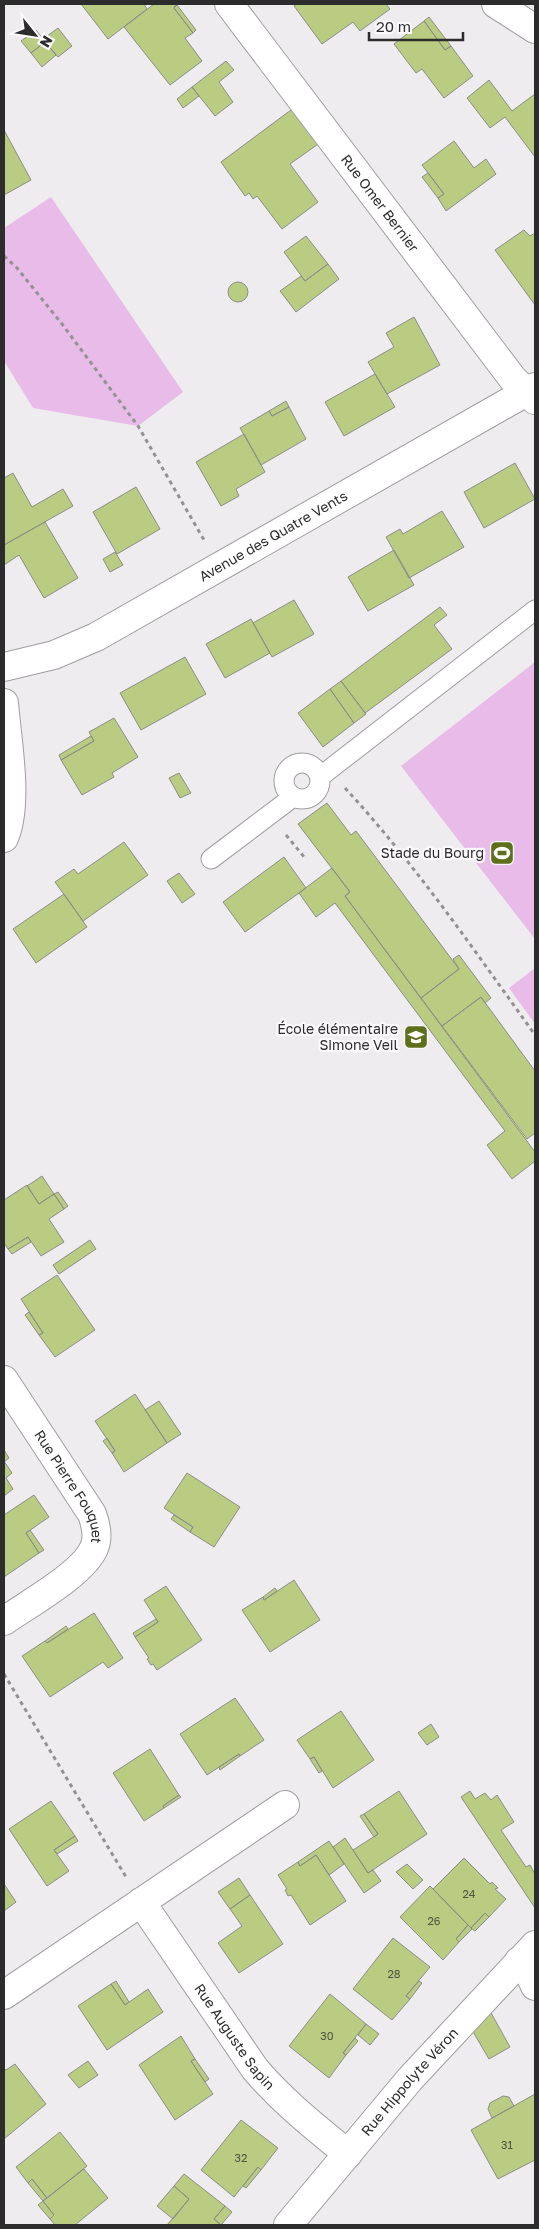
<svg xmlns="http://www.w3.org/2000/svg" width="539" height="2229" font-family="'Golos Text',sans-serif">
<style>
.green{fill:#e8bbe9}
.building{fill:#b9cc81;stroke:#8c8d8a}
.lines{fill:none;stroke-linecap:round;stroke-linejoin:round}
.service-casing{stroke:#9f9d9f;stroke-width:21}
.minor-casing{stroke:#9f9d9f;stroke-width:30}
.path{stroke:#939193;stroke-width:3;stroke-dasharray:4 4;stroke-linecap:butt}
.service{stroke:#fff;stroke-width:19}
.minor{stroke:#fff;stroke-width:28}
.labels{text-anchor:middle;stroke-width:4.5;stroke-linejoin:round;paint-order:stroke}
.number-label{font-size:11px;fill:#505442}
.street-label{font-size:14px;fill:#2d2c2d;stroke:#fcf9fc}
.poi-label{font-size:14px;fill:#2d2c2d;stroke:#fcf9fc;text-anchor:end}
</style>
<rect width="100%" height="100%" fill="#efecef"/>
<path class="green" d="M51,197l132,195 -45,34 -105,-18 -29,-47v-133z
M535,662v277l-134,-173z
M535,968v56l-26,-36z"/>
<path class="building" d="M81,4h63l3,5 -39,30z
M154,4h22l-2,4 19,25 -8,5 17,23 -32,24 -46,-58z
M297,4h89l4,5 -30,22 -7,-9 -31,22 -28,-38z
M177,5l19,25 -3,3 -19,-25z
M429,17l22,29 -6,4 -21,-29z
M424,21l21,29 6,-4 22,30 -29,22 -22,-29 -6,4 -22,-29z
M58,28l14,18 -14,11 -15,-18z
M36,30l9,12 -14,11 -10,-12z
M45,42l11,13 -14,12 -11,-14z
M226,61l8,9 -15,12 14,20 -18,14 -23,-29z
M489,80l23,31 23,-17v63l-30,-40 -15,11 -23,-30z
M192,87l7,9 -16,12 -6,-9z
M295,107l26,35 -31,22 28,38 -36,27 -25,-33 -4,3 -4,-6 -4,3 -24,-34z
M4,130l27,50 -27,15z
M454,141l20,27 12,-9 10,15 -50,37 -8,-13 6,-4 -22,-29z
M428,173l16,21 -6,4 -16,-21z
M524,230l6,6 5,-3v72l-40,-55z
M306,236l22,28 -23,17 -21,-29z
M328,264l11,15 -43,33 -16,-21 21,-15 4,5z
M228 292a10 10 0 1 1 20 0a10 10 0 1 1-20 0Z
M414,317l26,48 -53,29 -19,-32 26,-15 -8,-14z
M375,374l20,33 -51,29 -19,-34z
M286,401l3,6 -17,9 -3,-5z
M289,407l17,32 -45,26 -21,-37 29,-17 3,5z
M244,434l21,38 -29,17 3,7 -18,10 -25,-44z
M515,463l20,36 -51,29 -20,-36z
M13,473l19,34 31,-18 10,17 -69,39v-67z
M136,487l24,42 -43,25 -24,-42z
M442,511l22,36 -55,31 -23,-41 14,-8 3,5z
M45,522l33,56 -34,20 -25,-43 -15,10v-20z
M394,550l20,35 -46,26 -20,-34z
M115,552l8,13 -13,7 -7,-13z
M294,600l20,34 -42,23 -19,-34z
M440,607l7,8 -13,10 18,24 -87,64 -24,-32z
M251,619l19,34 -45,25 -19,-34z
M185,657l21,37 -65,36 -21,-37z
M341,681l25,33 -12,9 -24,-34z
M330,689l24,34 -31,24 -25,-34z
M114,718l24,39 -26,16 2,4 -32,18 -21,-35 33,-19 -5,-9z
M91,736l3,5 -33,19 -2,-5z
M179,773l12,20 -11,5 -11,-20z
M327,803l24,32 5,-4 103,138 -38,29 -76,-102 5,-4 -52,-68z
M124,842l24,33 -65,46 -28,-39 19,-13 4,5z
M284,857l22,31 -61,44 -22,-30z
M332,868l18,24 -5,4 190,256v9l-23,18 -25,-34 18,-14 -170,-228 -19,14 -17,-24z
M179,873l16,21 -13,9 -15,-22z
M64,894l23,33 -51,36 -23,-34z
M459,955l32,43 -6,5 -4,-6 -39,29 -21,-28 38,-29 -6,-10z
M481,997l54,74v62l-8,6 -85,-113z
M42,1176l12,18 -15,10 -12,-18z
M27,1185l12,19 15,-10 10,15 -15,10 15,23 -23,14 -13,-19 -20,12 -4,-6v-43z
M58,1192l10,14 -4,3 -10,-15z
M28,1237l3,5 -19,12 -4,-5z
M90,1240l6,9 -37,25 -6,-9z
M57,1275l38,55 -40,27 -16,-22 4,-2 -22,-34z
M29,1312l14,21 -4,2 -14,-20z
M135,1394l32,49 -43,29 -12,-19 3,-2 -20,-30z
M159,1401l22,33 -14,9 -22,-33z
M107,1438l8,13 -3,2 -9,-12z
M4,1450l5,8 -5,4z
M4,1461l8,12 -6,5 7,11 -9,7z
M187,1473l53,34 -26,40 -24,-15 3,-5 -29,-19z
M34,1495l15,22 -23,16 13,20 -35,24v-62z
M174,1515l19,12 -3,5 -19,-13z
M30,1530l14,20 -5,3 -13,-20z
M294,1580l26,40 -50,32 -28,-42 21,-13 1,3z
M166,1586l36,54 -45,30 -4,-6 -2,1 -4,-6 2,-1 -14,-21 23,-15 -14,-22z
M275,1588l2,3 -13,9 -1,-3z
M94,1613l29,45 -15,10 -5,-6 -53,35 -28,-41 23,-15 2,2z
M156,1619l2,3 -23,15 -2,-4z
M66,1626l2,3 -21,14 -2,-2z
M235,1698l29,42 -24,16 -1,-2 -32,21 -27,-41z
M341,1711l33,49 -41,28 -19,-31 -4,2 -13,-19z
M431,1724l8,13 -12,8 -9,-12z
M150,1749l29,46 -16,11 1,2 -20,13 -31,-48z
M239,1754l1,2 -20,14 -1,-3z
M314,1757l8,14 -3,2 -9,-14z
M399,1791l28,43 -59,39 -15,-23 25,-16 -14,-20z
M470,1791l5,8 10,-6 6,7 6,-5 17,27 -13,8 25,37 4,-2 5,9v34l-74,-111z
M179,1795l2,2 -17,11 -1,-2z
M51,1801l24,35 -21,14 15,21 -22,15 -38,-57z
M364,1814l14,20 -4,3 -14,-21z
M75,1836l3,5 -21,13 -3,-4z
M345,1838l23,35 5,-3 8,11 -17,12 -31,-46z
M329,1841l15,23 -15,11 -13,-20 -16,11 -2,-4z
M316,1855l30,46 -36,24 -19,-30 -3,1 -3,-6 2,-1 -9,-14 20,-13 2,4z
M464,1858l26,26 2,-2 6,6 -3,1 11,10 -17,18 -4,-4 -14,15 -38,-39z
M407,1864l16,16 -10,9 -17,-17z
M239,1878l11,17 -20,14 -12,-17z
M4,1884l12,18 -12,9z
M430,1886l38,39 -12,14 3,3 -16,18 -43,-43z
M250,1895l33,49 -44,29 -21,-30 24,-17 -12,-17z
M485,1913l4,4 -14,14 -4,-3z
M468,1925l4,4 -13,13 -3,-3z
M393,1938l37,29 -24,29 4,3 -18,21 -39,-31z
M116,1981l13,21 -4,3 -14,-21z
M419,1981l3,2 -12,16 -4,-3z
M111,1984l14,21 23,-16 15,23 -56,38 -29,-44z
M330,1994l36,30 -23,29 3,2 -17,23 -40,-32z
M490,2011l20,36 -21,12 -17,-29z
M366,2024l13,10 -9,11 -12,-10z
M181,2036l14,23 -4,2 22,33 -38,26 -36,-55z
M355,2038l3,3 -12,14 -3,-2z
M195,2059l14,20 -4,3 -14,-21z
M88,2061l10,14 -19,13 -11,-13z
M15,2064l31,40 -42,35v-70l2,1z
M535,2094v66l-37,19 -27,-49z
M503,2096l6,1 5,9 -22,12 -4,-9 2,-6z
M241,2120l37,28 -17,22 -3,-3 -24,30 -33,-27z
M60,2132l27,34 -40,32 -15,-19 -4,4 -12,-16z
M258,2167l3,3 -15,18 -3,-2z
M84,2169l24,29 -33,27h-20l-5,-6 4,-4 -11,-14z
M184,2174l41,32 -11,13 7,6h-54l22,-26 -15,-13z
M32,2179l15,19 -4,3 -15,-18z
M174,2186l15,13 -16,20 -16,-13z
M43,2201l11,14 -4,4 -12,-14z
M225,2206l7,6 -11,13 -7,-6z"/>
<g class="lines">
<defs>
<path id="service" d="M284 781a18 18 0 1 1 36 0a18 18 0 1 1-36 0Z
M321,776l214,-166
M211,859l82,-62"/>
<g id="minor">
<path id="s1" d="M229,4l284,375 22,21"/>
<path d="M496,4l39,25"/>
<path id="s2" d="M4,667l50,-12 42,-18 439,-250"/>
<path d="M4,703c3,37 15,101 0,135"/>
<path id="s3" d="M4,1380l88,134c4,11 7,23 2,34 -11,26 -66,56 -90,73"/>
<path id="s4" d="M141,1902l114,167c28,33 60,58 93,85"/>
<path d="M519,1961l11,14 5,11"/>
<path d="M4,1995l281,-190"/>
<path id="s5" d="M288,2225l122,-146 125,-134"/>
</g>
</defs>
<use href="#service" class="service-casing"/>
<use href="#minor" class="minor-casing"/>
<path class="path" d="M4,256l13,12 45,56 76,102 66,114
M345,788c70,76 130,163 190,247
M286,835l19,23
M4,1674l122,203"/>
<use href="#service" class="service"/>
<use href="#minor" class="minor"/>
</g>
<defs>
<symbol id="stadium-square" viewBox="-11 -11 22 22"><rect x="-9" y="-9" width="18" height="18" rx="4" fill="#5e6f1c" stroke="#fcf9fc"/><path d="M0-5a6.5 5 0 1 0 0 10a6.5 5 0 1 0 0-10ZM-3.5-1.8h7v3.6h-7Z" fill="#fff"/></symbol>
<symbol id="school-square" viewBox="-11 -11 22 22"><rect x="-9" y="-9" width="18" height="18" rx="4" fill="#5e6f1c" stroke="#fcf9fc"/><path d="M0-5L7-2L0 1L-7-2ZM-4 1L0 2.5L4 1V4Q0 6-4 4Z" fill="#fff"/></symbol>
</defs>
<g fill-rule="evenodd">
<use href="#stadium-square" x="488" y="839" width="28" height="28"/>
<use href="#school-square" x="402" y="1023" width="28" height="28"/>
</g>
<g class="labels">
<g class="number-label">
<text x="469" y="1898">24</text>
<text x="434" y="1925">26</text>
<text x="394" y="1978">28</text>
<text x="327" y="2040">30</text>
<text x="507" y="2149">31</text>
<text x="241" y="2162">32</text>
</g>
<g class="street-label">
<text dy="5" stroke="none"><textPath href="#s1" startOffset="250">Rue Omer Bernier</textPath></text>
<text dy="5" stroke="none"><textPath href="#s2" startOffset="301">Avenue des Quatre Vents</textPath></text>
<text dy="5" stroke="none"><textPath href="#s3" startOffset="126">Rue Pierre Fouquet</textPath></text>
<text dy="5" stroke="none"><textPath href="#s4" startOffset="164">Rue Auguste Sapin</textPath></text>
<text dy="5" stroke="none"><textPath href="#s5" startOffset="188">Rue Hippolyte Véron</textPath></text>
</g>
<g class="poi-label">
<text x="484" y="858">Stade du Bourg</text>
<text x="398" y="1034">École élémentaire<tspan x="398" dy="16">Simone Veil</tspan></text>
</g>
</g>
<rect width="539" height="2229" fill="none" stroke="#2d2c2d" stroke-width="10"/>
<g transform="translate(35 35) rotate(120)" stroke="#fcf9fc" stroke-width="4" paint-order="stroke">
<path d="M0-4L9 19L0 12L-9 19Z" fill="#2d2c2d"/>
<text y="-8" font-size="14" font-weight="bold" text-anchor="middle" fill="#2d2c2d">N</text>
</g>
<path d="M369 32v8h94v-8" fill="none" stroke="#2d2c2d" stroke-width="2.5"/>
<text x="376" y="32" font-size="15" fill="#2d2c2d" stroke="#fcf9fc" stroke-width="4" paint-order="stroke">20 m</text>
</svg>
